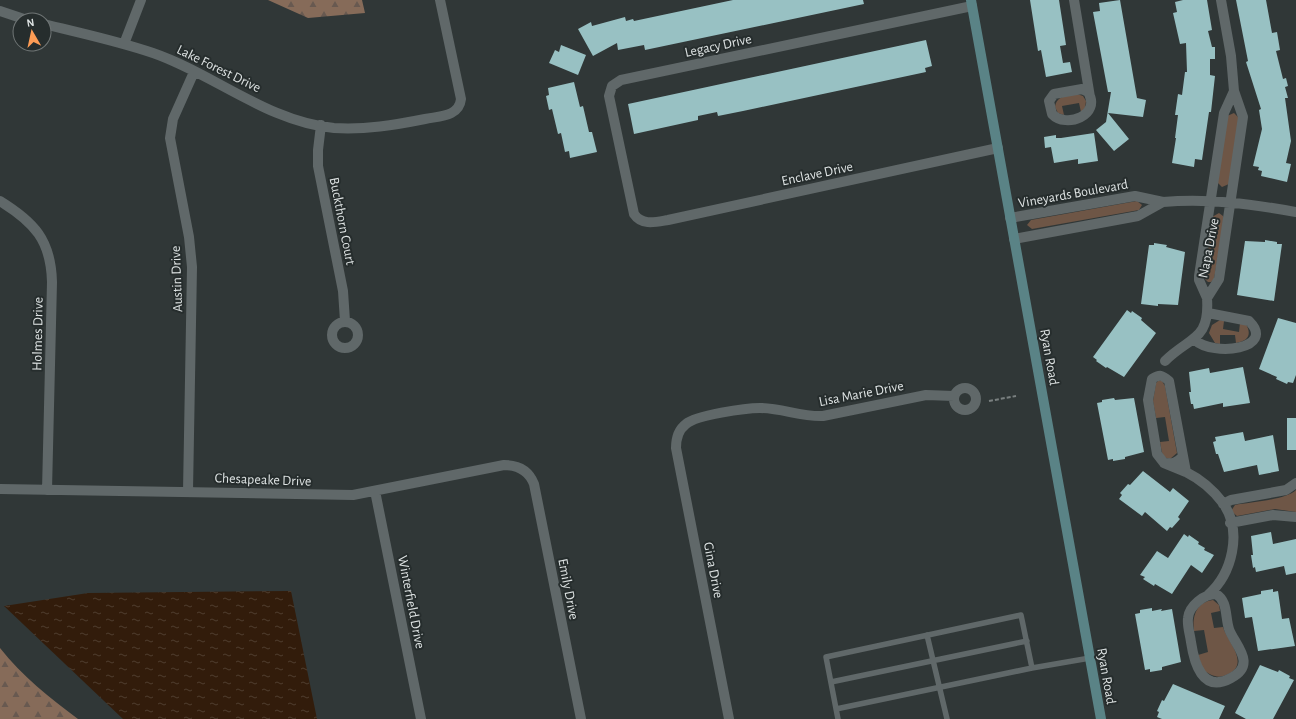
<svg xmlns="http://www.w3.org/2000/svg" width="1296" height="719" font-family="'Alegreya Sans',sans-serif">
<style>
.grass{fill:#6e5646}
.forest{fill:url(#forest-firs)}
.water{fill:url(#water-ripples)}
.building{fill:#98c1c3}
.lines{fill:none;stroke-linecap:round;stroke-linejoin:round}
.path{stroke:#7a8080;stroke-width:2;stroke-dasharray:4 2;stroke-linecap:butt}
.service{stroke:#606869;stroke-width:5.5}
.minor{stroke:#606869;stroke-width:10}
.secondary{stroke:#5a8386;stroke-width:10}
.labels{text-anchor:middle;stroke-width:4;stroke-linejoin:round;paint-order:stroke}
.street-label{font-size:14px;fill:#dee3e3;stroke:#262d2d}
</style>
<defs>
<pattern id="forest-firs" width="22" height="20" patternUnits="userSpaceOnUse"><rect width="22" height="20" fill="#866b59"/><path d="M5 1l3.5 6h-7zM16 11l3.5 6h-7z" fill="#685950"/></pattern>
<pattern id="water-ripples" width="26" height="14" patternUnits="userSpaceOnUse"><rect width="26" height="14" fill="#321c0b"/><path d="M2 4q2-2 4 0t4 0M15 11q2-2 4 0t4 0" fill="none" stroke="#4f3d2e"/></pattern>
</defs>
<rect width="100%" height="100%" fill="#303737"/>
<path class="grass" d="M1077,94l6,2 3,5 -1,7 -4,4 -2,-9 -17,3 2,9 -6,-2 -3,-6c2,-12 12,-11 22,-13z
M1234,113l5,5 -10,66 -7,3 -5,-5 10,-66z
M1137,201l5,4 -3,5 -107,19 -5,-4 4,-5z
M1219,213l4,3 1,4 -10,59 -3,3h-3l-5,-5 9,-60z
M1220,320l4,1 -1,8 16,3 1,-9 6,1c6,11 2,17 -10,19l-1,-8h-15v9l-5,-1 -6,-10 3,-8z
M1158,381h4l3,5 12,67 -7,6c-9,-1 -8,-8 -10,-17l9,-1 -4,-24 -9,1 -3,-17 3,-18z
M1296,490v22l-21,-3 -38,7 -6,-5 4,-6c15,-3 51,-5 61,-15z
M1213,600l6,5 1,6 -9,2 3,15 9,-1c4,14 29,38 3,48 -9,4 -15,0 -23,-5l-5,-15 10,-3 -4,-22 -10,1c-2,-14 2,-29 19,-31z"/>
<path class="forest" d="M268,0h94l3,13 -57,5z
M0,648c22,28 50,50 78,71h-78z"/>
<path class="water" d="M291,591l26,128h-194l-119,-113 84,-13z"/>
<path class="building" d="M733,0h130l1,4 -219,46 -1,-5 -26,5 -1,-7 -24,13 -15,-27 13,-7 1,4 33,-9 1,4 7,-2 1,2z
M1030,0h29l7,45 -6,1 3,17 7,-1 2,10 -26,5 -5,-27 -3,1z
M1120,0l17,98 9,2 -3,17 -35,-4 21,26 -15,12 -18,-21 10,-8 5,-30h-3l-15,-80 7,-1 -1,-8z
M1183,0h24l5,30 -4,1 4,16h3v12h-5v16l5,1 -4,36h-2l-7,48 -7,-1 -1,8 -22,-4 4,-25h-1l3,-23h-3l3,-21 4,1 3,-23h2l-1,-29 -6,1 -7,-31 4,-1 -2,-10z
M1236,0h30l6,33 5,-1 3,18 -4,1 7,28 3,-1 2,8 -3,1 3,11h-3l6,43 -5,22 5,1 -4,18 -26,-6 1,-5 -4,-1 1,-3 -6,-1 9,-37 -3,-19 2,-1 -15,-47 2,-1z
M926,40l6,26 -7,2 1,4 -183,39 -25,5 -1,-4 -19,4v4l-64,14 -6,-30z
M561,45l25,10 -8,20 -29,-12 6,-13 4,2z
M574,82l6,25 3,-1 6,26h3l5,20 -27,6 -1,-7 -4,1 -4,-19 -3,1 -6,-25 -3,1 -3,-14 3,-1 -1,-7z
M1094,133l4,28 -20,3v-5l-24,4 -3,-16 -6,1 -1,-11 12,-2v3h5z
M1265,240l12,2v2h5l-8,57 -37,-6 8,-54 20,1z
M1154,243l13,2 -1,2 19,5 -7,53 -20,-1v2l-17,-2 8,-59h5z
M1127,310l4,3 1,-2 10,7 -1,2 15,13 -32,44 -17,-10 -1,1 -10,-7 1,-1 -4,-3z
M1278,318l18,5v52l-3,8 -5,-1 -1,2 -11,-5 1,-2 -18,-8z
M1243,367l7,36 -27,4v-4l-29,6 -1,-5h-2l-2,-12h2l-2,-20 20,-4 1,5z
M1114,398l1,2 19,-2 10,54 -19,5v2l-12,2v-2l-5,1 -11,-57 5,-1v-2z
M1287,418h9v32h-9z
M1243,432l2,9 28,-6 6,36 -20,4 -2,-10 -33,7 -6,-18h-2l-3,-12 3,-1 -1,-4z
M1143,471l27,21 3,-4 16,13 -11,16 2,2 -8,9 -2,-1 -3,4 -22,-19 -3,4 -23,-17 3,-4 -2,-2 8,-9 2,1z
M1271,532l2,12 23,-5v34l-10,2 -2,-9 -28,6 -1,-5 -2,1 -2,-13h2l-2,-19z
M1184,534l4,3 1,-2 10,7 -1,2 7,4 -1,2 10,5 -12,18 -11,-8 -19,29 -17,-10 -1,2 -11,-7 2,-2 -5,-2 17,-24 11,7z
M1273,589v3l5,-1 4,28 7,-1 6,28 -37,5 -6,-34 -7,1 -3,-20 19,-4v-3z
M1152,608v3l10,-2 -1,2 11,-2 9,53 -19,5v3l-12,2v-3l-5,1 -10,-56 5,-1v-3z
M1260,665l18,7 1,-2 11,6 -1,2 5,2 -21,39h-27l-11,-6z
M1173,684l52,22 -6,13h-57l-5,-2 2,-5 -2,-1 5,-11 2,1z"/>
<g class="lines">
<path class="path" d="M989,401l27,-5"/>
<path class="service" d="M927,635l20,84
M831,682l196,-41
M836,709l196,-41
M838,719l-12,-62 195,-42 11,53 58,-10"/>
<path class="minor" d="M1074,0l16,97
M1221,0l10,56 3,35
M972,6l-351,74 -9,6 -3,10 25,118c8,12 22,8 34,6l330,-72
M0,11l27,9
M44,24c36,9 74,17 109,29 61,21 115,69 181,75 31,2 61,-3 91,-9 14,-3 34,-2 36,-20l-21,-99
M124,44l17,-44
M1082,89l6,3c14,23 -22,37 -36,22l-3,-13 5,-7z
M1234,91l9,26 -24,162 -12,19 -8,-18v-4l25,-163z
M321,125l-3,25v16l25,125 2,30
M0,201c34,21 51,39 52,81l-5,208
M1163,202c46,-4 88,2 133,10
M1010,218l125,-22 28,6 -25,14 -124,23
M332 335a13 13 0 1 1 26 0a13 13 0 1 1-26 0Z
M1195,340c18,17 82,9 54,-19l-41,-8
M1165,361c25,-25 45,-20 42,-63
M954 399a11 11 0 1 1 22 0a11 11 0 1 1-22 0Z
M1164,463l22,9 -17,-91c-7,-6 -9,-7 -17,-2l-4,21 9,54 7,9c9,1 13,0 19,-7
M1186,472c14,7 28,19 37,31 20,29 9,71 -15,92
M0,489l353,6 151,-30c15,0 25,6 30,19l47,235
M188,491l4,-224 -3,-30 -19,-99 3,-19 21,-47
M375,491l46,228
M1223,504l8,-4 55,-10 10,-7
M1230,523l43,-8 23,2
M1216,594c12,7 9,23 13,35 5,15 29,35 2,49 -29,16 -37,-16 -40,-36 -1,-8 -4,-16 -3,-24 1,-12 16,-24 28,-24z
M729,719l-53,-271c0,-10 2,-18 10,-24 10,-9 60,-16 74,-16 22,0 41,9 63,8l103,-21 28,1"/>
<path class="secondary" d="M971,0l130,719"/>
</g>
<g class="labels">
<g class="street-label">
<text transform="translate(718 45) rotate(-12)" y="5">Legacy Drive</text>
<text transform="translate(219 68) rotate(26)" y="5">Lake Forest Drive</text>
<text transform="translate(817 173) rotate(-12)" y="5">Enclave Drive</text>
<text transform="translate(1073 193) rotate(-10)" y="5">Vineyards Boulevard</text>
<text transform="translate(343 221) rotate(79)" y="5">Buckthorn Court</text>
<text transform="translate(1208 248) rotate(-79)" y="5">Napa Drive</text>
<text transform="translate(176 279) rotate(-92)" y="5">Austin Drive</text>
<text transform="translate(37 334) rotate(-89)" y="5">Holmes Drive</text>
<text transform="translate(1050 357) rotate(80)" y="5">Ryan Road</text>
<text transform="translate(861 393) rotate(-11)" y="5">Lisa Marie Drive</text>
<text transform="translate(263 479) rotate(2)" y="5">Chesapeake Drive</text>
<text transform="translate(714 570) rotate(79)" y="5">Gina Drive</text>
<text transform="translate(569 589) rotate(79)" y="5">Emily Drive</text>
<text transform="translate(412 602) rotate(79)" y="5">Winterfield Drive</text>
<text transform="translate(1107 676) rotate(80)" y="5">Ryan Road</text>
</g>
</g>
<g transform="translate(32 32) rotate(351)"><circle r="19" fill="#262d2d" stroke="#707676"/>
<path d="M0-3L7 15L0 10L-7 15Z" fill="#fd9c55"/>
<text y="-6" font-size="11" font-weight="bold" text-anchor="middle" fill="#dee3e3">N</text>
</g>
</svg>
